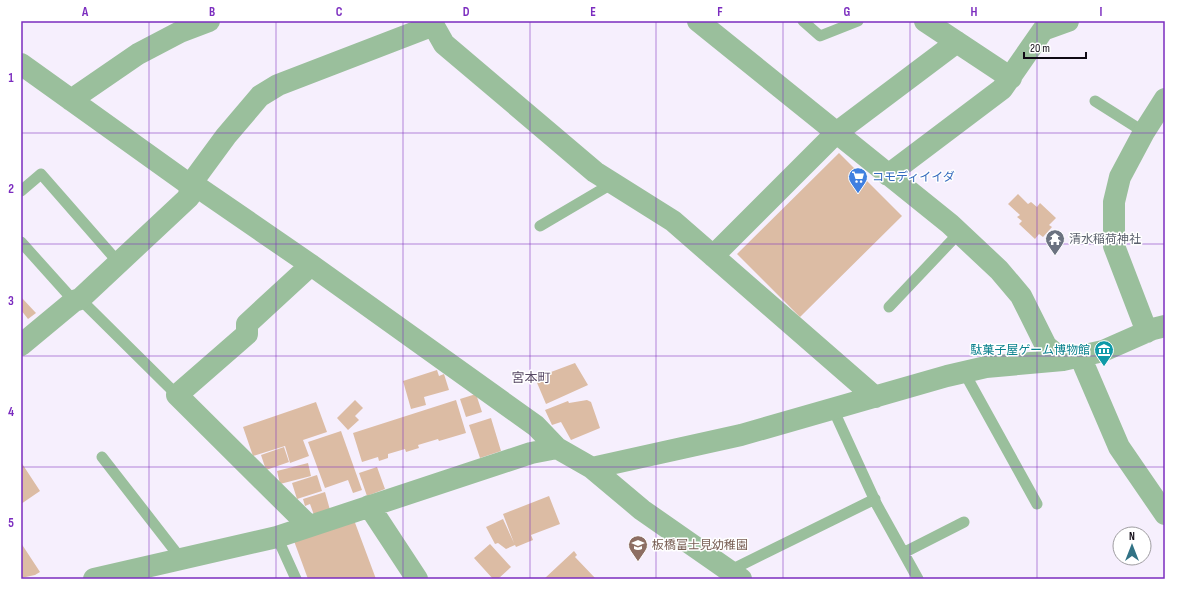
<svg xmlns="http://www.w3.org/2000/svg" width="1186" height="600" font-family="'Sofia Sans Condensed','Noto Sans JP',sans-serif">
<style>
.building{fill:#dcbca4}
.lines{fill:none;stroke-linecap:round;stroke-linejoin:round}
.lane{stroke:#9abf9c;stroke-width:11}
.street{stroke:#9abf9c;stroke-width:22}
.grid{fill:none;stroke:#7b2cbf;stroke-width:1;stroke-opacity:0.55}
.labels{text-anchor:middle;stroke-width:3;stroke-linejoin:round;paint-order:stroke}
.shop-label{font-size:12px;fill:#366cbe;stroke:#fff;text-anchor:start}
.worship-label{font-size:12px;fill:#5b616d;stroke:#fff;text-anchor:start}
.culture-label{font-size:12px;fill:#0d838f;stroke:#fff;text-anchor:end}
.education-label{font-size:12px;fill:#785e54;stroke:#fff;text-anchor:start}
.neighbourhood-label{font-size:13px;fill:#574864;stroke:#fff}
.neatline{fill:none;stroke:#7b2cbf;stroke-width:1.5}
.grid-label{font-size:13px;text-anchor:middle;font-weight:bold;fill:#7b2cbf}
</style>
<rect width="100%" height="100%" fill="#f6effd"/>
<path class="building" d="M839,153l63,63 -102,101 -63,-63z
M1018,194l10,10 3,-2 6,5 3,-4 16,15 -7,7 3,2 -9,10 -4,-3 -4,5 -16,-15 3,-3 -5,-4 3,-2 -12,-11z
M21,297l15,16 -8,6 -7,-9z
M575,363l13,22 -42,19 -11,-26z
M437,370l2,6 5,-2 5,16 -25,7 2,8 -15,4 -8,-28z
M476,394l6,18 -16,5 -6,-18z
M355,400l8,8 -8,8 4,4 -11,10 -11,-12z
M456,400l10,33 -27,8 -1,-2 -20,6 1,3 -13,4 -1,-3 -17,5v4l-9,3 -1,-4 -16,5 -9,-29z
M587,400l4,2 9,26 -29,12 -10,-18 -9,3 -7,-15 23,-9 1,2z
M316,402l11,30 -24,8 6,16 -19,7 -5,-17 -32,10 -10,-29z
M491,418l10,33 -21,7 -11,-33z
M341,431l21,59 -9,3 -5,-13 -23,8 -17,-46z
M284,447l5,15 -23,8 -5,-15z
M21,462l19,29 -19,13z
M308,463l3,13 -31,8 -3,-13z
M377,467l8,22 -18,7 -8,-23z
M317,475l5,16 -25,8 -5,-16z
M325,492l5,18 -16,5 -4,-11 -5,2 -2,-7z
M549,496l11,28 -29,11 2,5 -17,7 -1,-2 -9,4 -8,-6 -3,1 -9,-17 17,-8 11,24 -11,-29z
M354,520l22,59h-68l-14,-38z
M21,543l19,29 -5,3 -14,3z
M490,544l21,23 -13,12h-5l-19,-21z
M574,551l3,4 -2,2 21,22h-52z"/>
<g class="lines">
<path class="lane" d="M803,21l17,15 38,-15
M1095,101l49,31
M21,191l20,-17 77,88
M540,226l73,-43
M21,242l53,59
M80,299l97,96
M889,307l70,-74
M964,372l73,132
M833,409l44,96 41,74
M102,457l80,103
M277,537l19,42
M905,552l59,-30
M729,571l146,-72"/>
<path class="street" d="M431,21l13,23 151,128 78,49 202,176
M698,21l252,203 49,46 22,26 25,50 17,14
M925,21l86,57
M21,64l169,121 9,3 112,77 225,161 21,22 35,20 50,42 99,69
M71,100l67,-46 42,-22 29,-11
M888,175l114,-86 41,-59 25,-9
M713,256l123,-123 121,-91
M1147,332l-33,-86v-44l6,-25 24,-45 21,-33
M21,345l53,-44 6,-2 109,-102 1,-12 36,-49 34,-40 18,-11 156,-60
M1080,356l39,91 46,67
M592,468l149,-33 206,-59 39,-9 77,-7 40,-9 50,-22 12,-3
M369,506l48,73
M309,526l-132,-131 70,-61v-10l64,-59
M94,579l183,-42 254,-84 26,-5"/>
</g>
<path class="grid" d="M149,21v558M276,21v558M403,21v558M530,21v558M656,21v558M783,21v558M910,21v558M1037,21v558M21,133h1144M21,244h1144M21,356h1144M21,467h1144"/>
<defs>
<symbol id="supermarket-pin" viewBox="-11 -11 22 30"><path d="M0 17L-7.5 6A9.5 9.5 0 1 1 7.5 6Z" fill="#3f7fe0" stroke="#fff"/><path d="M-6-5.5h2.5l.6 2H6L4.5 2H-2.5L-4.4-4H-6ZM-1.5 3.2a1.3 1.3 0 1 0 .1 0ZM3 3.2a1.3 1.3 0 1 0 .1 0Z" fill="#fff"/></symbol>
<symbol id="temple-pin" viewBox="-11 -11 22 30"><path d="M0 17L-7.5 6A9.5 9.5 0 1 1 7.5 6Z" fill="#6b7280" stroke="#fff"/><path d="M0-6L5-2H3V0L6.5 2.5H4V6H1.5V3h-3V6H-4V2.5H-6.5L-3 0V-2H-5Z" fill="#fff"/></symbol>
<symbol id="museum-pin" viewBox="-11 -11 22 30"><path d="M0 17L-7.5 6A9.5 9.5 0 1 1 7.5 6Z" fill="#0f9aa8" stroke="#fff"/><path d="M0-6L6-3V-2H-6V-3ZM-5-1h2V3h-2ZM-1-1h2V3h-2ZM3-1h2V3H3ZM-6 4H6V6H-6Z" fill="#fff"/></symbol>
<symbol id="school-pin" viewBox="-11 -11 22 30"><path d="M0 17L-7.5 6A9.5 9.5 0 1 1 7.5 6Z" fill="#8d6e63" stroke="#fff"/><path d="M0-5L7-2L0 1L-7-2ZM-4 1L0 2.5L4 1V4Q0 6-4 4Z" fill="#fff"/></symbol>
</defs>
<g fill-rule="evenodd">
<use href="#supermarket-pin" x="847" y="166" width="22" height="30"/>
<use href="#temple-pin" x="1044" y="228" width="22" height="30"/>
<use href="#museum-pin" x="1093" y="339" width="22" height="30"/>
<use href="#school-pin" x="627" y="534" width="22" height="30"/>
</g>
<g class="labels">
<g class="shop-label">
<text x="872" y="181">コモディイイダ</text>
</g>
<g class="worship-label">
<text x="1069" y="243">清水稲荷神社</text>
</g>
<g class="culture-label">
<text x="1090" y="354">駄菓子屋ゲーム博物館</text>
</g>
<g class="education-label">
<text x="652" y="549">板橋富士見幼稚園</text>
</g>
<g class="neighbourhood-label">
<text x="531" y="382">宮本町</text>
</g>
</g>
<rect width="1186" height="600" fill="none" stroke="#ffffff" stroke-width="44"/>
<g transform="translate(1132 546)"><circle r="19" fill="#ffffff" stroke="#9f9da1"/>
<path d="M0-3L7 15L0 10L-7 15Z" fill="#317285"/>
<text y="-6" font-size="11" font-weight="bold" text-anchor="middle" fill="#0f0914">N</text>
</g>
<path d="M1024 52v6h62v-6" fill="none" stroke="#0f0914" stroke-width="2"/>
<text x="1030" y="52" font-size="12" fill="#0f0914" stroke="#ffffff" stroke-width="3" paint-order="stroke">20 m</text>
<rect x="22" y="22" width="1142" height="556" class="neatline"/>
<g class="grid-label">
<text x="85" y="16">A</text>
<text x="212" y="16">B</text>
<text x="339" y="16">C</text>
<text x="466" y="16">D</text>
<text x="593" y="16">E</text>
<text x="720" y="16">F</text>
<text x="847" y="16">G</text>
<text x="974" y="16">H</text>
<text x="1101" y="16">I</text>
<text x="11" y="82">1</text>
<text x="11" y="193">2</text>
<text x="11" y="305">3</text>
<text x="11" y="416">4</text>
<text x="11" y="527">5</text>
</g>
</svg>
